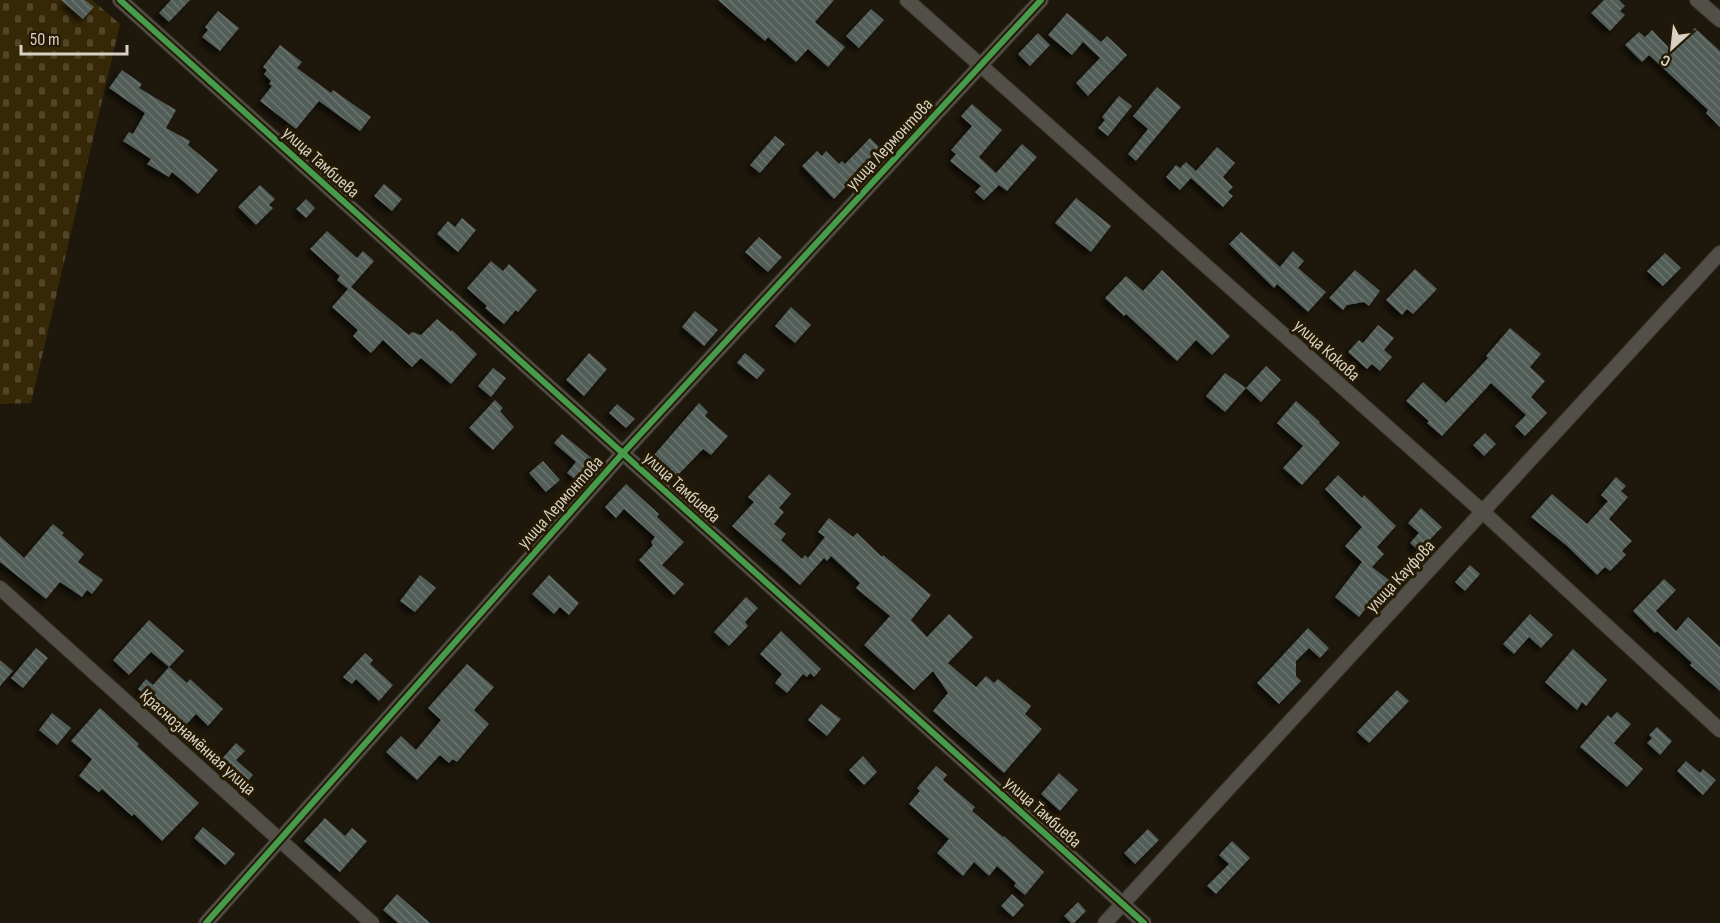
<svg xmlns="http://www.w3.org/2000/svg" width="1720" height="923" font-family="'Sofia Sans Condensed',sans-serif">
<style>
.cemetery{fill:url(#cemetery-stones)}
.building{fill:url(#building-back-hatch);filter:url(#shadow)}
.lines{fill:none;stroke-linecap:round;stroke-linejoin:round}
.street-casing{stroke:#3a352b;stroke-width:16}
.street{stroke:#514f48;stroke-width:14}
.cycleway-casing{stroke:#251b05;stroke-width:10}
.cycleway{stroke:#469c4c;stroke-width:6}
.labels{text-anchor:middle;stroke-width:6;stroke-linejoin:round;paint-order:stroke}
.street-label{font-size:18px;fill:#d8d1c3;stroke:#251b05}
</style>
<defs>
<pattern id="cemetery-stones" width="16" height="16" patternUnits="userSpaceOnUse" patternTransform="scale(1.5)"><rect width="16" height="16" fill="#362706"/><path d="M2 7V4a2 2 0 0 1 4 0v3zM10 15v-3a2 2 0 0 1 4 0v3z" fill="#524529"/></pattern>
<pattern id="building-back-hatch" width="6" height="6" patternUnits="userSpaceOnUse" patternTransform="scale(1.5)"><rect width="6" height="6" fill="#525d59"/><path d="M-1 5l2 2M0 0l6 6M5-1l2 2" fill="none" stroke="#6a736f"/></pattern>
<filter id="shadow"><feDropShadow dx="-4" dy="4" stdDeviation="3" flood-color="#0009"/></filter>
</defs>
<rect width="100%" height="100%" fill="#1e180c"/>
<path class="cemetery" d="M0,0h92l28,24 -89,379 -31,1z"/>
<path class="building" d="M61,0h24l9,7 -11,12z
M171,0h19l-21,22 -10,-9z
M718,0h116l-19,22 30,25 -17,20 -20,-18 -12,13 -28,-25 -3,4z
M1604,0h15l6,6 -5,5 5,4 -15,16 -19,-18z
M871,9l13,11 -25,28 -13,-12z
M218,11l21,17 -19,23 -18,-14 6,-7 -3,-3z
M1067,13l34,29 6,-6 20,19 -39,41 -12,-13 24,-25 -17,-16 -11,13 -24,-20z
M1695,28l25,23v76l-14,-14 2,-3 -59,-55 -7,7 -17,-17 14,-13 6,5 7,-7 21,22z
M1038,33l12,12 -20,21 -12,-12z
M280,45l22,17 -5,6 34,25 2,-3 38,27 -11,14 -41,-30 -23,28 -36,-28 12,-15 -3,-2 2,-3 -7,-7 3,-4 -4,-3z
M122,70l20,14 -3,4 37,22 -10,18 24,13 -2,4 30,25 -20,24 -26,-22 -3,5 -22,-13 4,-5 -28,-18 6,-9 4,2 12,-21 -36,-25z
M1157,87l24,20 -45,54 -8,-7 20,-25 -15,-13z
M1119,96l13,10 -24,30 -10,-8 7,-8 -3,-3z
M972,104l30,26 -23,27 17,16 26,-29 15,13 -30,34 -8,-6 -15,15 -9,-8 6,-6 -31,-25 6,-7 -5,-4 21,-24 -11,-10z
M775,136l10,8 -25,29 -10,-8z
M870,138l10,10 -25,26 2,1 -23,24 -32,-33 15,-15 5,5 4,-5 13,13 3,-3 3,3z
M1217,147l18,16 -12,14 10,10 -5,5 5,4 -10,11 -32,-29 -11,12 -14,-13 10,-12 4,3 6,-6 10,9z
M384,184l18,15 -10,12 -18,-15z
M260,185l15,14 -6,6 4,3 -17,17 -18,-18z
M1076,198l35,28 -20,26 -36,-29z
M306,199l9,9 -9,10 -10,-9z
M462,218l14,12 -18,22 -21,-18 11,-13 7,6z
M327,231l30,27 6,-7 11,10 -23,26 58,48 3,-3 9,3 16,-16 14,12 1,-1 25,24 -26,30 -30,-26 -9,9 -29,-27 -12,13 -18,-17 5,-6 -26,-23 16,-18 -11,-9 3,-4 -30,-27z
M1241,232l39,35 13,-16 11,10 -6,7 28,24 -18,20 -31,-28 -3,4 -45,-44z
M759,237l23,20 -14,15 -23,-20z
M1665,253l16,15 -18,18 -16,-15z
M491,261l12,10 6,-7 28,26 -19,22 -2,-2 -12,14 -19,-16 2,-2 -20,-18z
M1415,269l22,20 -24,25 -6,-5 -5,6 -16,-15z
M1162,270l68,66 -18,19 -16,-15 -19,21 -51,-47 -2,2 -19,-18 21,-22 17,15z
M1355,270l25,21 -11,15 -5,-4 -17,3 -4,5 -14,-12z
M791,307l20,18 -16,18 -20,-17z
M695,311l23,19 -14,16 -22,-19z
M1378,325l16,13 -10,12 8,7 -12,14 -8,-7 -5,5 -19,-17 11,-12 4,3z
M1510,328l31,26 -11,13 15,14 -14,16 16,16 -22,23 -10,-10 11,-11 -35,-32 -49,53 -15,-13 2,-2 -23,-20 17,-19 23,21 42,-45 -2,-2z
M589,353l18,16 -23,27 -18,-16z
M745,353l20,17 -8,9 -20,-16z
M1266,366l15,14 -20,22 -15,-14z
M493,368l13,10 -15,19 -13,-11z
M1225,373l21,15 -21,24 -19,-16z
M495,400l8,8 -3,3 14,16 -21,23 -24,-22z
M1296,401l24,21 -1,1 21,20 -38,42 -19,-17 20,-22 -26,-23z
M699,403l9,9 -3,4 23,20 -17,19 -8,-6 -26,27 -23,-21z
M617,404l18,15 -9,9 -17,-15z
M1485,433l11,11 -12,12 -11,-11z
M562,434l32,26 -17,21 -10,-8 9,-11 -22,-19z
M543,461l17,19 -14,12 -17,-19z
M769,474l22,20 -12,14 5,4 -10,12 12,10 -5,6 21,19 3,-4 3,3 17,-21 -7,-5 11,-14 24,19 4,-4 25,24 1,-2 48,40 -20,25 16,17 22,-23 24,23 -25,26 28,24 10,-11 8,7 4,-4 33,27 -6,8 17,15 -38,44 -71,-62 15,-18 -15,-22 -19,19 -50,-45 26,-29 -34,-28 4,-5 -29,-27 -4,5 -3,-3 -24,27 -68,-59 22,-24 -6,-5z
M1338,475l24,23 2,-3 32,31 -19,21 7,7 -12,13 17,13 -30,37 -24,-20 27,-35 -17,-16 17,-19 -37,-38z
M1616,477l10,9 -5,5 7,6 -19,22 23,22 -10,10 4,4 -16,16 -5,-4 -8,8 -31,-30 -35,-28 21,-23 35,30 21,-23 -7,-6z
M626,484l33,30 -2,3 27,25 -22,23 22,19 -10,11 -35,-35 14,-15 -2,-3 4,-5 -31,-28 -8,9 -11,-11z
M1421,508l21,19 -23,24 -9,-8 9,-10 -11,-10z
M53,524l11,9 -2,2 22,19 -6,8 25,18 -11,14 -5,-4 -5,7 -22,-15 -14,17 -46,-37v-26l24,22z
M1470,565l10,9 -15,17 -10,-9z
M420,575l16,13 -21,24 -15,-11z
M549,575l30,28 -10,12 -9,-8 -6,7 -22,-20z
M1664,579l12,11 -20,21 20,20 12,-14 32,30v44l-30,-26 2,-2 -35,-32 -2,2 -22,-22z
M746,597l12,11 -13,14 3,4 -19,20 -15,-14z
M1530,614l23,21 -12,13 -12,-11 -15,17 -11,-10z
M149,620l35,31 -15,16 -18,-15 -22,23 -16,-15z
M1308,628l21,20 -9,10 -11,-10 -13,13v15l5,5 -22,23 -22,-21z
M781,631l40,38 -7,8 -4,-4 -3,4 -4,-3 -16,19 -12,-10 7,-9 -22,-20z
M36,648l12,10 -25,30 -12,-10z
M1573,649l34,31 -21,26 -4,-4 -5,8 -32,-28z
M365,653l8,7 -3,4 23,21 -14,16 -23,-22 -4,5 -9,-7z
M0,660l13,11 -13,15z
M467,664l27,23 -20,23 15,14 -32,38 -4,-3 -4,4 -9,-8 -23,25 -31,-28 15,-16 15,14 25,-30 -13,-12z
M169,667l18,16 3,-4 33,30 -15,17 -12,-12 -13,14 -45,-39 8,-10 7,6z
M1397,690l12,11 -40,42 -12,-11z
M821,704l20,15 -14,17 -19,-16z
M100,708l39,36 -2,2 62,57 -37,38 -28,-27 -2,2 -30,-27 -3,3 -20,-16 13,-17 -21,-18z
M1617,712l14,12 -17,19 29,26 -16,18 -47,-40 28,-32 3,3z
M52,713l19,15 -14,17 -18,-15z
M1657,727l15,14 -12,14 -13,-12 5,-5 -3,-3z
M236,743l9,8 -9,9 17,15 -8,9 -25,-23z
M863,756l14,16 -13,13 -15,-15z
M1686,761l14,12 3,-4 13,11 -13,15 -26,-24z
M936,766l11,9 -4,5 32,27 -3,4 31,26 1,-1 40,36 -19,23 -11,-9 2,-3 -19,-17 -8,10 -15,-14 -11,14 -26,-23 12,-14 -40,-35 11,-13 -3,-3z
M1059,773l19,17 -18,21 -19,-17z
M325,818l20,18 7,-8 15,13 -27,31 -36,-31z
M203,827l32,27 -10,11 -31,-27z
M1148,829l11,11 -24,24 -11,-11z
M1232,841l18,17 -34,36 -9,-8 22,-22 -10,-9z
M397,894l33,29h-32l-15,-13z
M1012,894l12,11 -11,12 -12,-11z
M1078,902l8,9 -12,12h-3l-7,-7z"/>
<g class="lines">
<defs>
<path id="street" d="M120,0l1024,923
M907,0l576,512 237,218
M1697,0l23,20
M0,588l372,335
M206,923l416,-469 419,-454
M1105,923l615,-670"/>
</defs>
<use href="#street" class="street-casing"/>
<use href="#street" class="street"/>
<defs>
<path id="cycleway" d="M120,0l1024,923
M206,923l416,-469 419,-454"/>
</defs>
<use href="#cycleway" class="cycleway-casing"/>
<use href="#cycleway" class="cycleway"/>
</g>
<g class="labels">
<g class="street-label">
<text transform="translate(889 144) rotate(-47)" y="6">улица Лермонтова</text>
<text transform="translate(321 162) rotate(42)" y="6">улица Тамбиева</text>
<text transform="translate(1327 350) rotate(42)" y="6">улица Кокова</text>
<text transform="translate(682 487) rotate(42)" y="6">улица Тамбиева</text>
<text transform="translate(560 502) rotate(-48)" y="6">улица Лермонтова</text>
<text transform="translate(1400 576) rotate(-47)" y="6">улица Кауфова</text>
<text transform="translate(198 742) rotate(42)" y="6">Краснознамённая улица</text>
<text transform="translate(1043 812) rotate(42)" y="6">улица Тамбиева</text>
</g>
</g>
<g transform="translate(1672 48) rotate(207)" stroke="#251b05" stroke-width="4.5" paint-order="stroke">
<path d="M0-4.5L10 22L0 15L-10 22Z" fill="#d8d1c3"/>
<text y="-9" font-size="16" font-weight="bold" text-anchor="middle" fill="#d8d1c3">С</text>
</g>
<path d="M21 45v9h106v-9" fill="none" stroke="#d8d1c3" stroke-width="3"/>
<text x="30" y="45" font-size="18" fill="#d8d1c3" stroke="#251b05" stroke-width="4.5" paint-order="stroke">50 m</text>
</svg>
